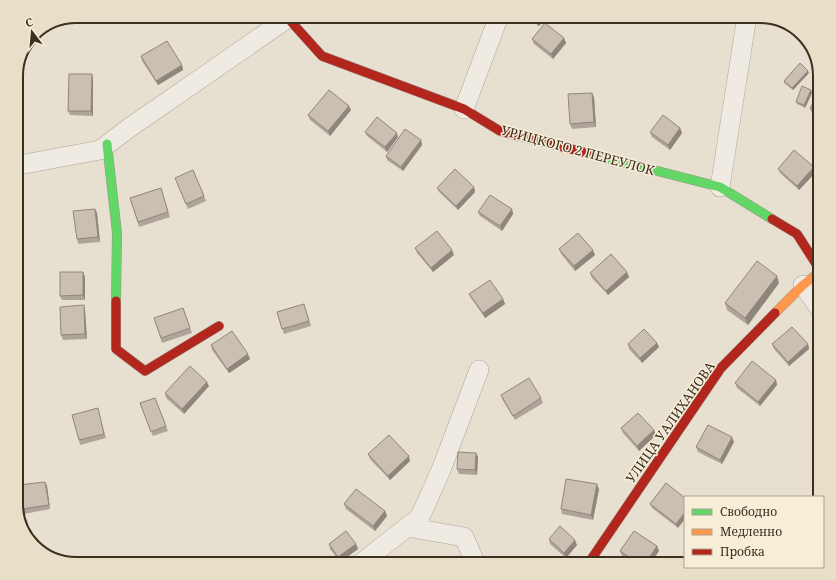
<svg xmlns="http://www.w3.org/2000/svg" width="836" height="580" font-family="'Noto Serif',serif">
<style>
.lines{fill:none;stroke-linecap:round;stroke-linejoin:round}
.street-casing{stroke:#ada599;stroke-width:20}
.fast-casing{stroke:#9c958a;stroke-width:10}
.slow-casing{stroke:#9c958a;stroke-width:10}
.jam-casing{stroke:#9c958a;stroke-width:10}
.street{stroke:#efebe3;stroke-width:19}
.fast{stroke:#63d668;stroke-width:9}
.slow{stroke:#ff974d;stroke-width:9}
.jam{stroke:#b3261e;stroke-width:9}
.wall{fill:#afa499}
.shaded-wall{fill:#8e867d}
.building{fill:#cbbfb2;stroke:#8e867d}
.labels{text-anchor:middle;stroke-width:3;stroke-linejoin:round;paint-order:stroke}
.street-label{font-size:13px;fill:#3d2e20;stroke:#f7eed8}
.rim{fill:none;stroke:#3d2e20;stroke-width:2}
</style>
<rect width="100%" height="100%" fill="#e7e0d1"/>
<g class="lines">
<defs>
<path id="street" d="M464,109l35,-93
M16,168l3,-3 81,-15 29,-22 159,-110
M720,187l27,-171
M803,285l17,24
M407,527l57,10 10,23v4
M360,564l60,-47 21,-47 38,-100"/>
<path id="fast" d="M107,144l10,89 -1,68
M587,153l133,34 52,32"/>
<path id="slow" d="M775,313l28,-28 17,-13"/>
<path id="jam" d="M286,16l36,40 142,53 36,22 87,22
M772,219l25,15 23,36
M116,301v48l29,22 74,-45
M588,564l133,-196 54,-55"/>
</defs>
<use href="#street" class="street-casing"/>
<use href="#fast" class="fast-casing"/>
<use href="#slow" class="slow-casing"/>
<use href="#jam" class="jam-casing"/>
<use href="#street" class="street"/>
<use href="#fast" class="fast"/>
<use href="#slow" class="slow"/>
<use href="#jam" class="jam"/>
</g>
<path class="wall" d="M531,16h23l-16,10z
M564,38l2,5 -13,16 -19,-15 -2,-5z
M141,56l41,9 1,5 -25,15 -16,-24z
M809,73l-16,17 -9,-7v-2z
M92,74l1,5v37l-23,-1 -2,-4z
M811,90l1,3 -7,15 -8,-4 -1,-2z
M820,92v26l-8,-5 -2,-5z
M594,97l2,30 -24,2 -2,-5z
M351,110l-21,26 -20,-16 -2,-5z
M680,128l2,5 -12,17 -18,-13 -2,-5z
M365,132l33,5 -11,15 -20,-16z
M421,140l1,5 -19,26 -16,-11 -1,-4z
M814,167l2,5 -17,18 -19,-17 -2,-4z
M177,183l27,13 2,5 -18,8z
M474,187l1,5 -17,18 -19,-18 -2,-4z
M161,188l9,29 -31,10 -9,-29z
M95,209l2,4 3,29 -22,2 -1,-5z
M512,209l1,5 -11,17 -22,-15 -2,-4z
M415,248l39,7 -21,17 -16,-19z
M559,249l36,6 -20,16 -14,-17z
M83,272l2,5v23h-23l-2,-4z
M627,272l2,5 -21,18 -16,-17 -2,-5z
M779,283l-31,42 -21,-15 -2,-7z
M469,294l34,5 2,5 -20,14 -14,-20z
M304,304l7,22 -27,8 -7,-22z
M84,305l1,5 2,29 -24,1 -2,-5z
M183,308l9,25 -30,10 -8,-25z
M657,343l2,4 -17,16 -13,-14 -1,-5z
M772,344h36l1,5 -20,17 -15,-17z
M211,345l39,14 -21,14 -17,-23z
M776,380l1,5 -17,21 -23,-18 -2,-5z
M209,386l-25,28 -18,-16 -1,-5z
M501,395l40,3 2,5 -28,17 -13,-21z
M155,398l13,33 -15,5 -13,-33z
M99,413l7,25 -26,7 -1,-5z
M621,428l35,7 -17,16 -16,-18z
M734,442l-12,22 -24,-12 -2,-5z
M476,453l2,4 -1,18 -18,-1 -2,-5z
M368,454l42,7 -20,19 -20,-21z
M45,482l2,4 3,23 -26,5 -2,-5z
M666,483l12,45 -26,-20 -2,-4z
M599,489l-6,31 -31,-6 -1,-5z
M344,504l41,7 2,5 -12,15 -29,-22z
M549,539l28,6 -11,13 -16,-14z
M329,544h27l2,5 -18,13 -10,-13z
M657,546l2,5 -9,13h-16l-12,-8 -2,-5z"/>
<path class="shaded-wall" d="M545,16h9l-16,10 -2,-4z
M564,38l2,5 -13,16 -2,-5z
M182,65l1,5 -25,15 -2,-4z
M808,71l1,2 -16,17 -1,-2z
M92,74l1,5v37l-2,-5z
M811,90l1,3 -7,15 -1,-3z
M592,93l2,4 2,30 -2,-5z
M349,106l2,4 -21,26 -2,-5z
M680,128l2,5 -12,17 -2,-5z
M397,133l1,4 -11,15 -2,-5z
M421,140l1,5 -19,26 -2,-4z
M814,167l2,5 -17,18 -2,-4z
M474,187l1,5 -17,18 -2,-4z
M95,209l2,4 3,29 -2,-5z
M512,209l1,5 -11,17 -2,-5z
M452,250l2,5 -21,17 -2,-4z
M593,250l2,5 -20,16 -1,-5z
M83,272l2,5v23l-2,-5z
M627,272l2,5 -21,18 -2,-4z
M777,276l2,7 -31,42 -3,-7z
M503,299l2,5 -20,14 -2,-5z
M84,305l1,5 2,29 -2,-5z
M657,343l2,4 -17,16 -2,-5z
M808,344l1,5 -20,17 -1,-4z
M248,354l2,5 -21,14 -2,-4z
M776,380l1,5 -17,21 -2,-4z
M207,382l2,4 -25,28 -2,-5z
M654,430l2,5 -17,16 -2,-5z
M732,437l2,5 -12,22 -2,-4z
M476,453l2,4 -1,18 -2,-5z
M409,456l1,5 -20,19 -2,-4z
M45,482l2,4 3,23 -1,-4z
M597,484l2,5 -6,31 -2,-5z
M385,511l2,5 -12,15 -2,-5z
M685,512v7l-7,9 -2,-4z
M575,540l2,5 -11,13 -2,-5z
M356,544l2,5 -18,13 -2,-5z
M657,546l2,5 -9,13h-5z"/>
<path class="building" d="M533,16h12l-9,6z
M545,23l19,15 -13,16 -19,-15z
M167,41l15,24 -26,16 -15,-25z
M800,63l8,8 -16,17 -8,-7z
M69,74h23l-1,37h-23z
M802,86l9,4 -7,15 -8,-3z
M329,90l20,16 -21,25 -20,-16z
M820,92v22l-10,-6z
M592,93l2,29 -24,2 -2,-30z
M663,115l17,13 -12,17 -18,-13z
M377,117l20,16 -12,14 -20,-15z
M405,129l16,11 -20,27 -15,-11z
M794,150l20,17 -17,19 -19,-17z
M455,169l19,18 -18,19 -19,-18z
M193,170l11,26 -18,8 -11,-26z
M161,188l7,24 -30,10 -8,-24z
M490,195l22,14 -12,17 -22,-14z
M95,209l3,28 -21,2 -4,-28z
M437,231l15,19 -21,18 -16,-20z
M578,233l15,17 -19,16 -15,-17z
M611,254l16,18 -21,19 -16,-18z
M757,261l20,15 -32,42 -20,-15z
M60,272h23v23l-23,1z
M490,280l13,19 -20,14 -14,-19z
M304,304l5,17 -27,8 -5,-17z
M84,305l1,29 -24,1 -1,-28z
M183,308l7,20 -29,10 -7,-20z
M792,327l16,17 -20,18 -16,-18z
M644,329l13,14 -17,15 -12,-14z
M232,331l16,23 -21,15 -16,-24z
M752,361l24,19 -18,22 -23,-19z
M190,366l17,16 -25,27 -17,-16z
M529,378l12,20 -28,18 -12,-21z
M155,398l11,28 -15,6 -11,-29z
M98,408l6,26 -25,6 -7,-25z
M638,413l16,17 -17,16 -16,-18z
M708,425l24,12 -12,23 -24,-13z
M389,435l20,21 -21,20 -20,-22z
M458,452l18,1 -1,17 -18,-1z
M566,479l31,5 -6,31 -30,-6z
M45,482l4,23 -27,4 -4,-24z
M666,483l19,15v14l-9,12 -26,-20z
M356,489l29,22 -12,15 -29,-22z
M560,526l15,14 -11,13 -15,-14z
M346,531l10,13 -18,13 -9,-13z
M634,531l23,15 -12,18h-5l-20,-13z"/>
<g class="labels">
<g class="street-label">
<text transform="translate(578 150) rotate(15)" y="5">УРИЦКОГО 2 ПЕРЕУЛОК</text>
<text transform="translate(670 422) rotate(-55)" y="5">УЛИЦА УАЛИХАНОВА</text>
</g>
</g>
<path d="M0 0H836V580H0ZM76 23H760A53 53 0 0 1 813 76V504A53 53 0 0 1 760 557H76A53 53 0 0 1 23 504V76A53 53 0 0 1 76 23Z" fill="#e8dfc9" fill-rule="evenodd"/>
<path class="rim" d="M76 23H760A53 53 0 0 1 813 76V504A53 53 0 0 1 760 557H76A53 53 0 0 1 23 504V76A53 53 0 0 1 76 23Z"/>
<rect x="684" y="496" width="140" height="72" fill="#f7eed8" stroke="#ada18e"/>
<rect x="692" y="509" width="20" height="6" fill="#63d668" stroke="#ada18e"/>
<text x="720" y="516" font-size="12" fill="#3d2e20">Свободно</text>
<rect x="692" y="529" width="20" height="6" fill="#ff974d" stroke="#ada18e"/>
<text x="720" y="536" font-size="12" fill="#3d2e20">Медленно</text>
<rect x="692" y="549" width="20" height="6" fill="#b3261e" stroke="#ada18e"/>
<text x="720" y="556" font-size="12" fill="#3d2e20">Пробка</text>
<g transform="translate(32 32) rotate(344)" stroke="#f7eed8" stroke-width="3" paint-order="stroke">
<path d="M0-3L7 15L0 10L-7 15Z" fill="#3d2e20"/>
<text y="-6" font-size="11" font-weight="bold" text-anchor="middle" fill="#3d2e20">С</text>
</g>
</svg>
